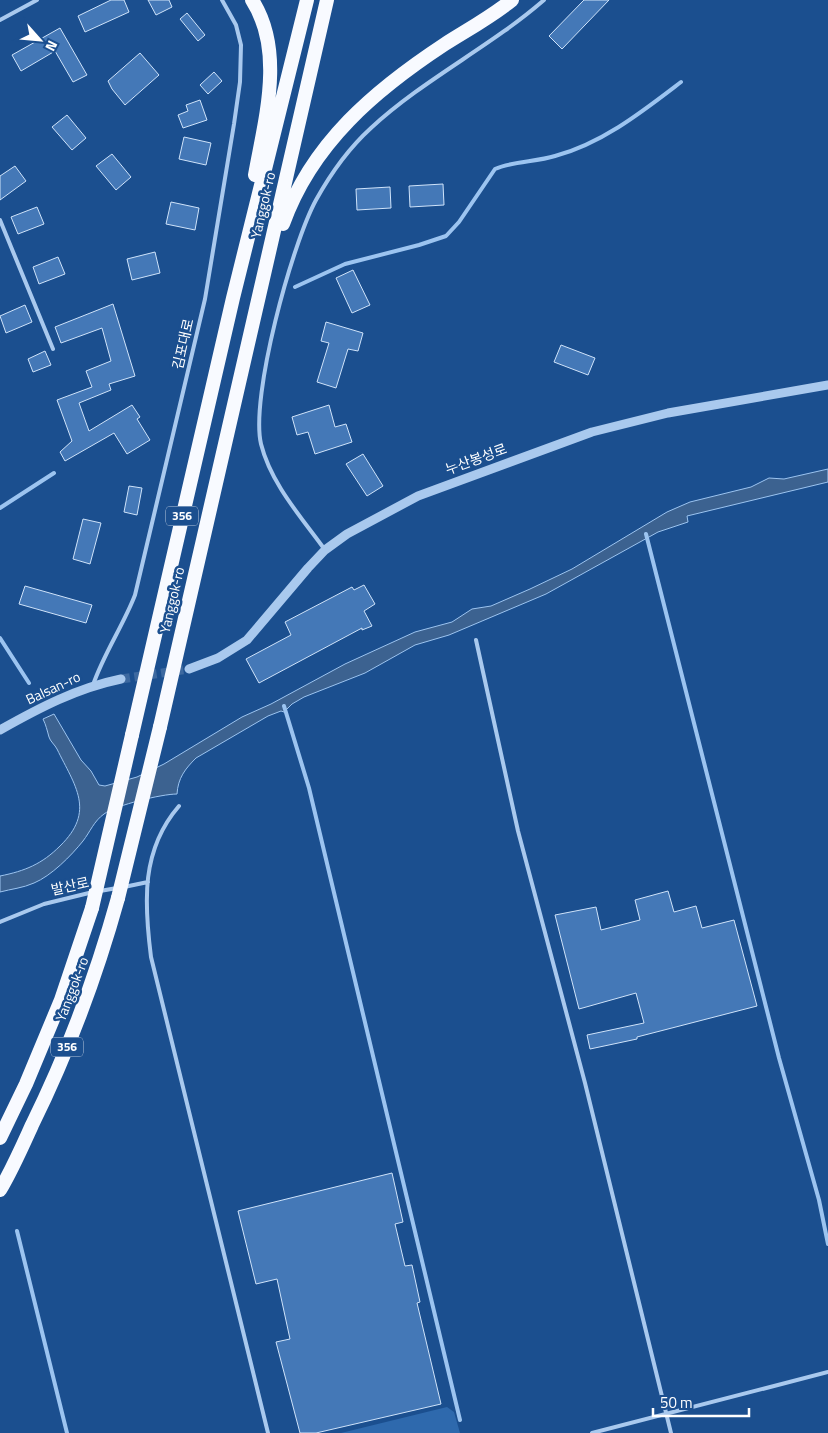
<svg xmlns="http://www.w3.org/2000/svg" width="828" height="1433" font-family="'Titillium Web','Noto Sans KR',sans-serif">
<style>
.green{fill:#2e69ad}
.water{fill:#3c6290;stroke:#9cc4f0}
.lines{fill:none;stroke-linecap:round;stroke-linejoin:round}
.stream{stroke:#9cc4f0;stroke-width:4}
.building{fill:#4478b7;stroke:#cfe3fa}
.tertiary-tunnel{stroke:#3d69a0;stroke-width:9;stroke-dasharray:9 4.5;stroke-linecap:butt}
.service{stroke:#a9c9ee;stroke-width:4}
.tertiary{stroke:#a9c9ee;stroke-width:9}
.trunk{stroke:#f8faff;stroke-width:14}
.trunk-bridge{stroke:#f8faff;stroke-width:14}
.labels{text-anchor:middle;stroke-width:5;stroke-linejoin:round;paint-order:stroke}
.shield{fill:#1b4f8f;stroke:#bbcadd;stroke-width:1}
.shield-label{font-size:12px;font-weight:bold;fill:#fff}
.street-label{font-size:14px;fill:#fff;stroke:#1b4f8f}
</style>
<rect width="100%" height="100%" fill="#1b4f8f"/>
<path class="green" d="M447,1407l7,5 6,21h-119z"/>
<path class="water" d="M828,469v13l-141,34 1,6 -30,10 -112,62 -97,41 -34,10 -50,28 -61,24 -12,7 -8,8 -3,-1 -13,5 -72,42c-11,11 -18,20 -19,36 -15,0 -61,11 -73,20 -10,7 -14,18 -21,27 -12,15 -32,35 -49,42 -11,5 -23,6 -34,9v-16c25,-5 42,-12 60,-30 36,-35 15,-60 -3,-97 -2,-4 -7,-8 -8,-12 -2,-7 -3,-12 -6,-18l11,-5 27,46 10,11 8,14 6,1 32,-9 27,-13 78,-47 29,-13 74,-40 70,-32 37,-10 20,-13 19,-3 39,-17 42,-20 95,-57 23,-10 61,-15 18,-9 15,1z"/>
<g class="lines">
<path class="stream" d="M295,287l50,-23 74,-19 27,-9 13,-14 36,-53c18,-8 41,-7 60,-13 48,-13 88,-45 126,-74
M0,508l54,-35
M646,534l133,524 40,142 9,44
M0,638l29,45
M284,706l25,82 151,632
M17,1231l50,202"/>
</g>
<path class="building" d="M111,0h13l5,12 -44,20 -7,-16z
M148,0h21l3,7 -16,8z
M584,0h25l-47,49 -13,-13z
M187,13l18,22 -7,6 -18,-22z
M60,28l27,47 -14,7 -18,-31 -34,20 -9,-16z
M140,53l19,22 -34,30 -13,-16 -4,-8z
M214,72l8,9 -14,13 -8,-9z
M200,100l7,20 -24,8 -5,-13 10,-4 -2,-6z
M67,115l19,23 -14,12 -20,-23z
M184,137l27,6 -5,22 -27,-6z
M112,154l19,23 -15,13 -20,-24z
M15,166l11,15 -26,19v-24z
M443,184l1,21 -34,2 -1,-21z
M390,187l1,21 -34,2 -1,-21z
M171,202l28,6 -4,22 -29,-6z
M37,207l7,17 -26,10 -7,-17z
M155,252l5,21 -28,7 -5,-21z
M58,257l7,17 -26,10 -6,-17z
M353,270l17,35 -18,8 -16,-35z
M113,304l22,72 -26,8 2,6 -32,13 10,28 43,-26 8,12 -3,2 13,21 -23,14 -13,-21 -49,28 -5,-9 12,-11 -15,-41 35,-13 -6,-16 25,-10 -9,-33 -41,15 -6,-16z
M25,305l7,17 -26,11 -6,-17z
M326,322l37,11 -5,18 -10,-2 -12,39 -19,-6 12,-39 -8,-2z
M561,345l34,13 -7,17 -34,-13z
M45,351l6,14 -18,7 -5,-13z
M329,405l6,22 11,-3 6,18 -37,12 -7,-22 -11,3 -5,-18z
M363,454l20,32 -16,10 -21,-32z
M129,486l13,2 -5,27 -13,-3z
M83,519l18,4 -11,41 -17,-5z
M364,585l11,19 -11,7 8,15 -10,4v-2l-103,55 -13,-24 45,-24 -6,-13 67,-35 2,3z
M25,586l67,19 -6,18 -67,-19z
M668,891l6,21 22,-6 6,22 32,-8 23,86 -120,31v2l-47,10 -3,-14 57,-12 -8,-30 -57,16 -24,-94 41,-8 5,23 39,-10 -5,-20z
M392,1173l11,49 -8,2 10,42 7,-1 8,37 -3,1 24,101 -125,29h-16l-24,-91 14,-3 -13,-60 -21,5 -18,-73z"/>
<g class="lines">
<path class="tertiary-tunnel" d="M121,679l68,-10"/>
<path class="service" d="M0,20l37,-20
M0,220l53,129
M325,550c-23,-32 -54,-66 -64,-106 -11,-47 31,-200 55,-244 15,-27 33,-52 55,-72 53,-49 119,-81 173,-128
M476,640l42,191 67,252 86,350
M93,685c11,-32 30,-59 42,-90l70,-296 29,-175 6,-42 1,-37 -5,-20 -14,-25
M179,806c-38,44 -35,96 -28,151l117,476
M124,887l24,-5
M100,891l17,-3
M0,922l44,-18 49,-12
M592,1433l236,-61"/>
<path class="tertiary" d="M189,669l29,-11 29,-18 61,-72 17,-18 22,-16 71,-38 174,-64 76,-19 160,-28
M0,730c39,-22 77,-42 121,-51"/>
<path class="trunk" d="M252,0c33,51 13,119 3,175
M283,224c29,-81 92,-134 162,-180 22,-14 46,-27 67,-44
M160,727l167,-727
M132,735l101,-437 74,-298
M0,1138l26,-54 35,-84 31,-92
M0,1190c12,-20 22,-43 32,-65 36,-73 64,-148 86,-227"/>
<path class="trunk-bridge" d="M118,898l42,-171
M92,908l40,-173"/>
</g>
<g class="labels">
<g class="shield">
<rect x="166" y="506.5" width="32" height="19" rx="4"/>
<rect x="51" y="1037.5" width="32" height="19" rx="4"/>
</g>
<g class="shield-label">
<text x="182" y="520">356</text>
<text x="67" y="1051">356</text>
</g>
<g class="street-label">
<text transform="translate(263 205) rotate(-77)" y="5">Yanggok-ro</text>
<text transform="translate(183 344) rotate(-77)" y="5">김포대로</text>
<text transform="translate(476 459) rotate(-20)" y="5">누산봉성로</text>
<text transform="translate(172 600) rotate(-77)" y="5">Yanggok-ro</text>
<text transform="translate(53 688) rotate(-25)" y="5">Balsan-ro</text>
<text transform="translate(70 886) rotate(-12)" y="5">발산로</text>
<text transform="translate(72 989) rotate(-69)" y="5">Yanggok-ro</text>
</g>
</g>
<g transform="translate(40 40) rotate(117)" stroke="#1b4f8f" stroke-width="4" paint-order="stroke">
<path d="M0-4L9 19L0 12L-9 19Z" fill="#ffffff"/>
<text y="-8" font-size="14" font-weight="bold" text-anchor="middle" fill="#ffffff">N</text>
</g>
<path d="M653 1408v8h96v-8" fill="none" stroke="#ffffff" stroke-width="2.5"/>
<text x="660" y="1408" font-size="15" fill="#ffffff" stroke="#1b4f8f" stroke-width="4" paint-order="stroke">50 m</text>
</svg>
